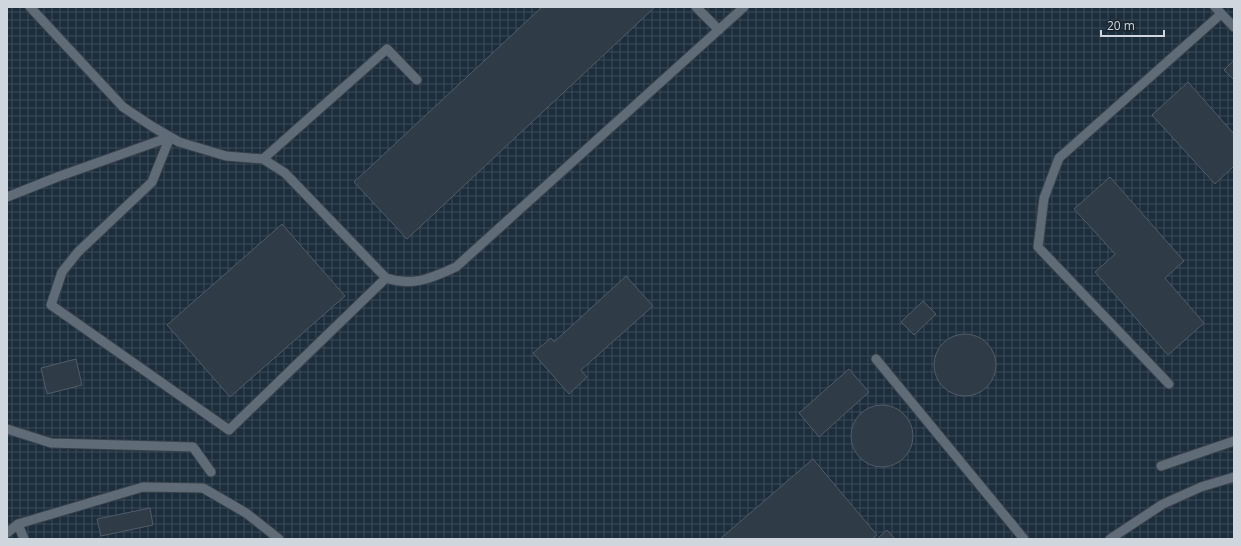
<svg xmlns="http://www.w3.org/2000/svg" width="1241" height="546" font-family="'Open Sans',sans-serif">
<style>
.industrial{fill:url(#industrial-grid)}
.building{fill:#2f3b46;stroke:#505d68}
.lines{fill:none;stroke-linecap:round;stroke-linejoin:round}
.service-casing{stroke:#39414a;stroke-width:11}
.service{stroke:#5f6c78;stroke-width:9}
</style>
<defs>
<pattern id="industrial-grid" width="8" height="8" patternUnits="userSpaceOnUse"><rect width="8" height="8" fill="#1c2d3c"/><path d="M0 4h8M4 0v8" fill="none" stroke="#3c4b58"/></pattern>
</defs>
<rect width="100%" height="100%" fill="#19242e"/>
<path class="industrial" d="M7,7h1227v532h-1227z"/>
<path class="building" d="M542,7h113l-248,232 -53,-57z
M1234,60v20l-10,-10z
M1188,82l46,52v32l-19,18 -63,-69z
M1110,177l74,84 -19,17 39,45 -36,32 -73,-83 20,-18 -41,-45z
M282,224l63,72 -115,101 -63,-72z
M626,276l27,30 -72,64 6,7 -18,17 -36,-41 18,-15 3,4z
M923,301l13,13 -22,21 -13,-13z
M934 365a31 31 0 1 1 62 0a31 31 0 1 1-62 0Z
M76,359l6,26 -35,9 -6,-26z
M849,369l20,23 -50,45 -20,-24z
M851 436a31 31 0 1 1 62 0a31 31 0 1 1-62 0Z
M813,459l64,76 -5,4h-152z
M150,508l3,17 -52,11 -4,-17z
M887,530l8,9h-18z"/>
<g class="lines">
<defs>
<path id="service" d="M30,7l93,100 30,20 26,15 47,14 37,3 22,14 101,105c28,9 45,0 70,-11l288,-260
M696,7l23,23
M1215,7l19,20
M170,137l-18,45 -74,70 -16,20 -11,33 178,125 157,-152
M263,159l124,-110 30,31
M7,197l53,-21 110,-39
M876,359l148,180
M1169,384l-131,-137 6,-49 15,-40 162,-144
M7,429l44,14 142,4 18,25
M1161,466l73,-25
M18,524l6,15
M7,533l11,-9 125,-37 60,1 43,25 33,26
M1110,539l53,-35 38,-17 33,-10"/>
</defs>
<use href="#service" class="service-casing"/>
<use href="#service" class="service"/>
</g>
<rect width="1241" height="546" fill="none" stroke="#cfd6dd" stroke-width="16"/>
<path d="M1101 30v6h63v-6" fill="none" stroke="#cfd6dd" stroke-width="2"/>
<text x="1107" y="30" font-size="12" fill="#cfd6dd" stroke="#19242e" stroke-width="3" paint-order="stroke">20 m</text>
</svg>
